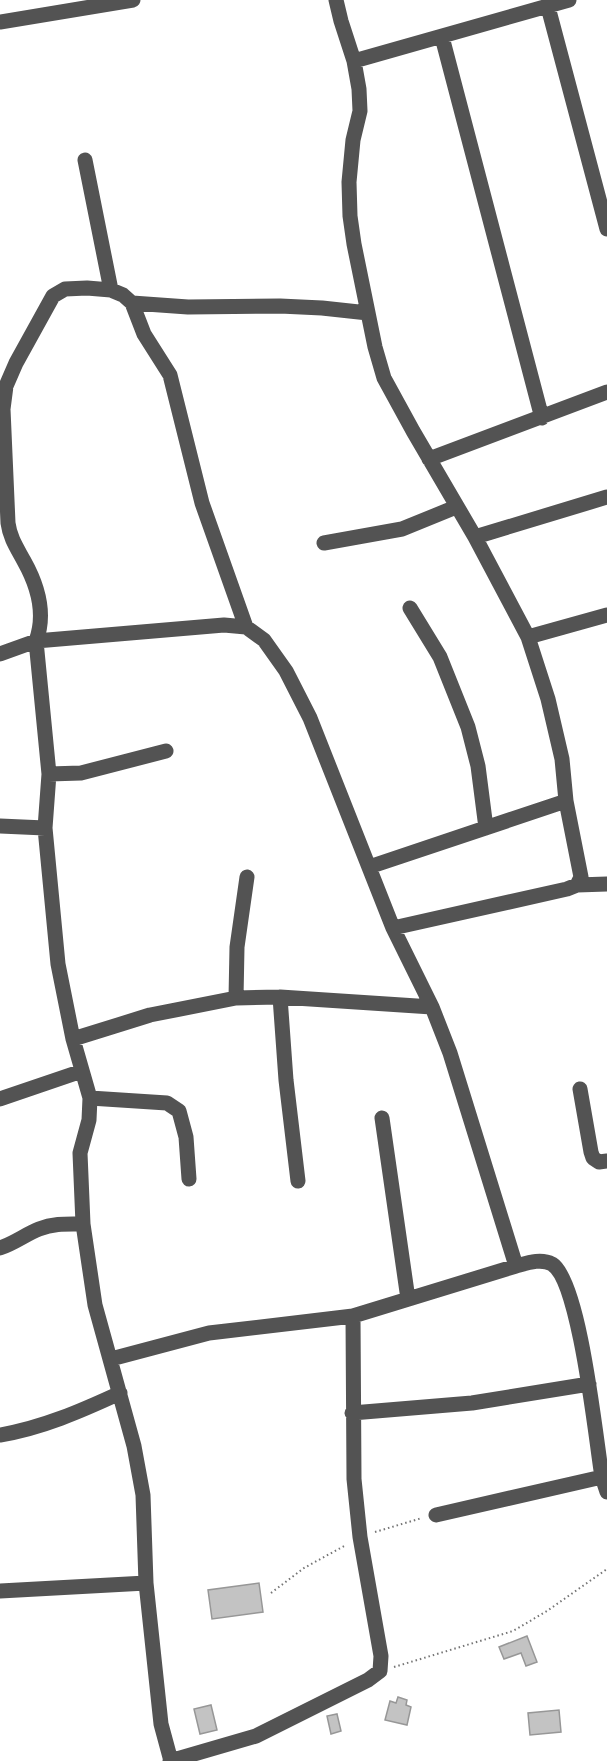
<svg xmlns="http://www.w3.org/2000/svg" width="607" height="1761" font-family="Commissioner,sans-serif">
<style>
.building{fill:#c3c3c3;stroke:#979797;stroke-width:1.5}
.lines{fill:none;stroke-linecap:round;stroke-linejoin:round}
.path{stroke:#757575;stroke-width:2;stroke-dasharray:1.5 3;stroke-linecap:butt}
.minor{stroke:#535353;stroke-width:15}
</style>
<rect width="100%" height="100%" fill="#fff"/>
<path class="building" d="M259,1583l4,29 -51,7 -4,-29z
M527,1636l10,26 -11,4 -5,-13 -17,6 -5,-12z
M398,1697l9,3 -1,5 5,2 -4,18 -22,-5 5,-19 6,2z
M211,1705l6,25 -17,4 -6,-25z
M559,1710l2,22 -31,3 -2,-22z
M337,1714l4,17 -10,3 -4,-18z"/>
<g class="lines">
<path class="path" d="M375,1532l47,-14
M271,1593l33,-25 42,-23
M394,1667l119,-36 34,-20 60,-42"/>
<path class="minor" d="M336,0l5,21 13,40 5,28 1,22 -7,29 -4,42 1,34 4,28 21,103 9,31 29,53 62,106 53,100 79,-22
M548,7l59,222
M0,22l133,-22
M442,37l100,381
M354,61l215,-61
M85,160l26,130
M132,303l56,4 92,-1 42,2 46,5
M429,459l178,-67
M475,537l132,-40
M324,543l78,-14 54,-22
M410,608l30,49 28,70 10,39 8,62
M0,654l36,-13 188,-16 22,2 18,13 22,31 24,47 83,210 39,79 18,46 66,213
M49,774l32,-1 85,-22
M0,826l45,2
M369,867l197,-66
M577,885l30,-1
M393,928l174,-39 10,-4 4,-8 -15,-76 -4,-42 -14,-60 -20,-62
M280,997l6,83 12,101
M236,998l1,-51 10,-70
M73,1039l77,-24 86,-17 44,-1 152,10
M580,1089l11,63 2,6 6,4 8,-1
M90,1098l77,5 12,8 7,26 3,42
M0,1099l82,-28
M382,1118l26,181
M0,1248c15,-5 26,-14 39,-19 15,-6 28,-5 44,-5
M111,1359l98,-26 144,-17 163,-50c11,-3 25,-8 36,-2 28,17 44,177 50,213l5,15
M352,1413l120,-10 117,-19
M0,1435c42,-7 81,-24 120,-42
M436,1515l166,-38
M0,1591l146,-8
M170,1761l86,-25 112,-56 12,-9 1,-15 -21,-119 -6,-58 -1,-163
M171,1761l-10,-37 -15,-141 -3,-88 -9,-49 -39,-141 -12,-81 -3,-71 9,-33 1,-22 -17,-59 -15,-75 -13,-136 4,-54 -13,-133c10,-27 2,-55 -12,-80 -7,-13 -14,-23 -16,-38l-5,-114 3,-23 10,-23 37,-67 12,-7 22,-1 24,2 12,5 9,8 12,31 26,41 32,128 44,124"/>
</g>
</svg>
